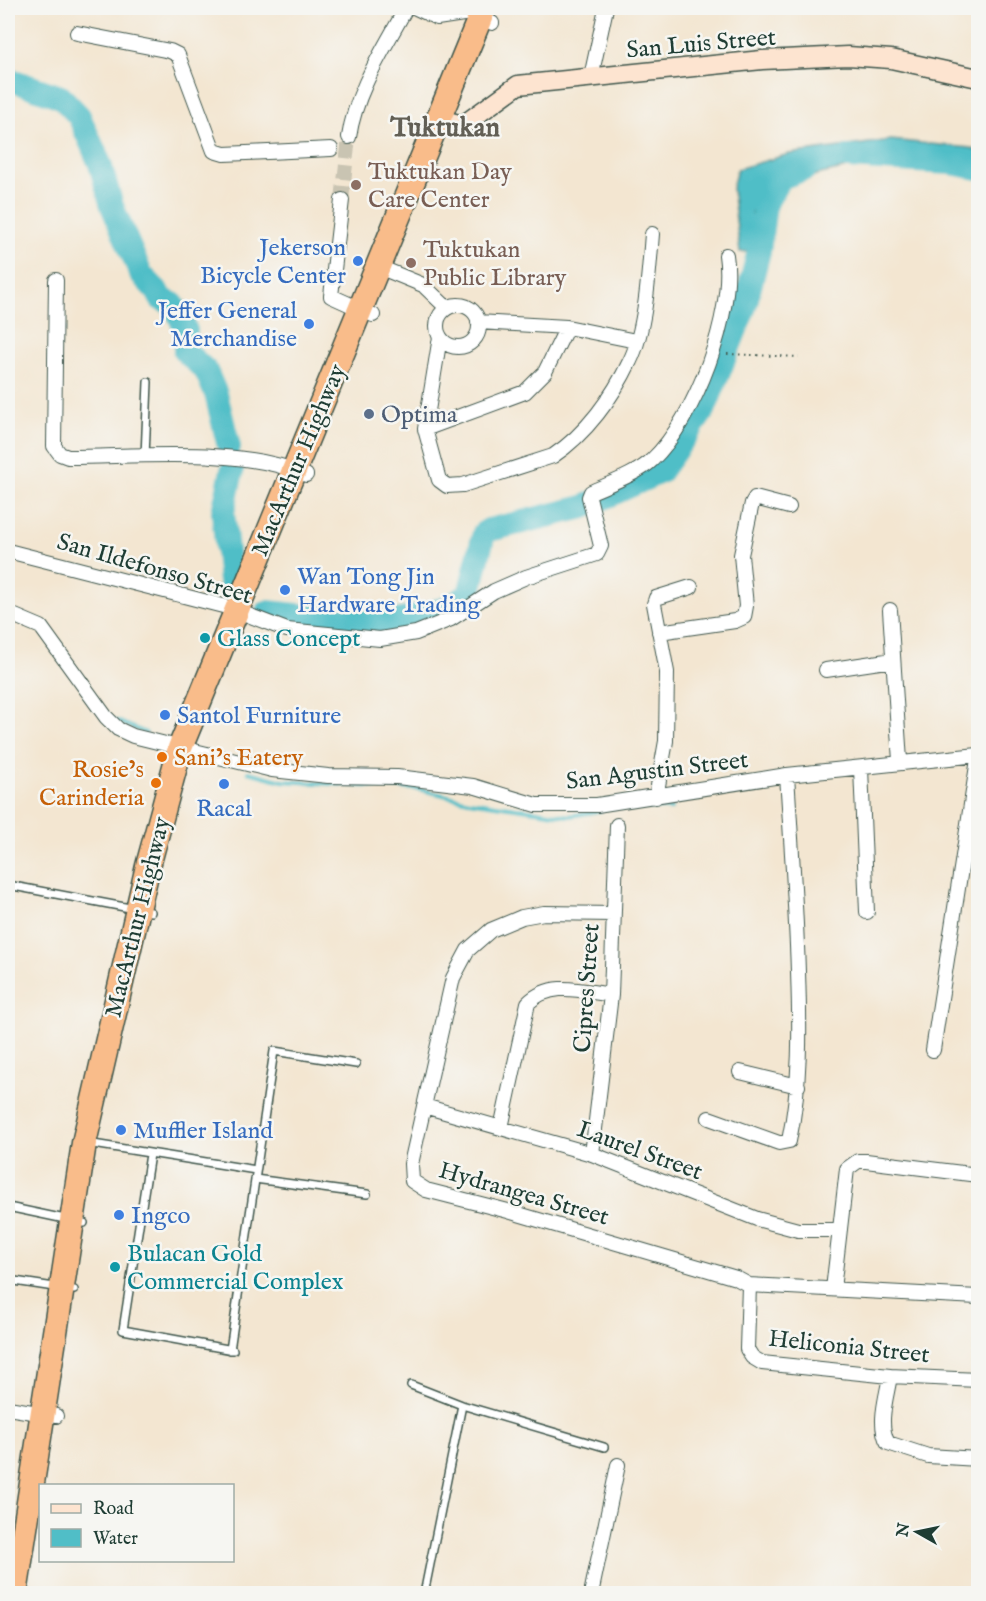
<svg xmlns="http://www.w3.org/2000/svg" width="986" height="1601" font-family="'IM FELL English',serif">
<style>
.water{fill:#50bec7;stroke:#387e7e;stroke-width:1.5}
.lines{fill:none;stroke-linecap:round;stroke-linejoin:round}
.stream{stroke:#50bec7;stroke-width:4}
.river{stroke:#50bec7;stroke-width:24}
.street-tunnel{stroke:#c9c4b2;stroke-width:14;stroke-dasharray:14 7;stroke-linecap:butt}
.lane-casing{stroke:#3f564c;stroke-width:10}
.street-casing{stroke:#3f564c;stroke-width:16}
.secondary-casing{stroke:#3f564c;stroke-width:21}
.highway-casing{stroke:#3f564c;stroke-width:27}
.path{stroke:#3f564c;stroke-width:2;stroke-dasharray:1.5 4.5;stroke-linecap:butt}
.lane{stroke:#fff;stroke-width:7}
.street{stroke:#fff;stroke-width:14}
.secondary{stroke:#fde4d0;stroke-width:18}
.highway{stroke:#f9bc8a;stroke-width:24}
.education-dot{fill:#8d6e63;stroke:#f6f6f2;stroke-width:2}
.shop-dot{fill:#3f7fe0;stroke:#f6f6f2;stroke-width:2}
.service-dot{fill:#5c6f8a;stroke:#f6f6f2;stroke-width:2}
.culture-dot{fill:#0f9aa8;stroke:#f6f6f2;stroke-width:2}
.food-dot{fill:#e8710a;stroke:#f6f6f2;stroke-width:2}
.labels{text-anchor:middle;stroke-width:5;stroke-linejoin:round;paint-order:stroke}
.street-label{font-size:24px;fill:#1f3d34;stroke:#f6f6f2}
.education-label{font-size:24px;fill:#785e54;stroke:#f6f6f2;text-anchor:start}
.shop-label{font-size:24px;fill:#366cbe;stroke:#f6f6f2;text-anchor:start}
.service-label{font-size:24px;fill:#4e5e75;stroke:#f6f6f2;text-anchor:start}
.culture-label{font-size:24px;fill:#0d838f;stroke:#f6f6f2;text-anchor:start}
.food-label{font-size:24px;fill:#c56008;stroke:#f6f6f2;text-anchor:start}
.quarter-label{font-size:27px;font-weight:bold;fill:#625f55;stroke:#f6f6f2}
</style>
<rect width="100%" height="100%" fill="#f6f6f2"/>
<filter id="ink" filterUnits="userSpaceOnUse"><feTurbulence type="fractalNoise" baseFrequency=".0167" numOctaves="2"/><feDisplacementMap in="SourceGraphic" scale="12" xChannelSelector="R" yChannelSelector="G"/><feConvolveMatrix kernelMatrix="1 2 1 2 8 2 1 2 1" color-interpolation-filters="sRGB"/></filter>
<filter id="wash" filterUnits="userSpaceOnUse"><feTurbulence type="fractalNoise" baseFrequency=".008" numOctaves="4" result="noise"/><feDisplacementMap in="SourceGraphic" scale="24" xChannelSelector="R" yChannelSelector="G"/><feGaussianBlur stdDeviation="1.35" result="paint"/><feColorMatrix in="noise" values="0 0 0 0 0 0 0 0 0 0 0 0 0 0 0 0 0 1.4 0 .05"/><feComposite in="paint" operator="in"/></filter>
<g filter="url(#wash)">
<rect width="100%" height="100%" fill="#f3e6d1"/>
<path class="water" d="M891,140l80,8 7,3v19l-9,-4 -76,-8 -122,27 -19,27 7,39 -19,1 -8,-64 5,-19 52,-15z"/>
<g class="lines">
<path class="stream" d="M117,721l29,12
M248,772l35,9 135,8 51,12 100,15 31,-5
M631,806l40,3"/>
<path class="river" d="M8,79l53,18 18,19 21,48 12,42 29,68 16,17 4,8 12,5 5,8 8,19 -1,20 21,20 10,23 13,53
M848,157l103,6 27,5
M230,581l-7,-69 9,-41
M267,612l119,12 60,-16 23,-13 15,-62 5,-3 95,-23 76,-35 44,-62 41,-104 14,-55 6,-46 15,-27 25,-9"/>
</g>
</g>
<g filter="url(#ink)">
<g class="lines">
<path class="street-tunnel" d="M342,200l7,-63"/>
<defs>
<path id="lane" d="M145,457l3,-75
M8,885l143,27
M87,1143l169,27
M150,1154l-27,176 110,20
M255,1179l112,15
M8,1207l76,16
M8,1280l66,10
M230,1350l44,-299 82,13
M411,1385l51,20 142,42
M424,1594l38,-189"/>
<path id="street" d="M416,8l21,10 33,-5 22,10
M77,33l93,18 8,4 36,96 10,3 107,-5
M591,77l15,-69
M349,137c7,-47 35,-88 57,-129
M342,200l-11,96 42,19
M379,267l44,18 24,23
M56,280l-2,166 6,8 8,3c70,0 175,-11 238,18
M437 326a21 21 0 1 1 42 0a21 21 0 1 1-42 0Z
M478,322l89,5 69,14
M440,337l-15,92 14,51 8,6 16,-1 90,-29c33,-22 60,-59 77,-95 16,-32 19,-91 22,-127
M425,429l100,-37 20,-20 22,-45
M8,551l219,56 60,23 93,9 36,-6 35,-14 43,-28 32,-14 71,-23 4,-8 -12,-49 2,-5c18,-8 48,-19 61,-32 43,-40 83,-148 74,-205
M890,610l10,151
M8,613l33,14 65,90 12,12 15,7 139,34 56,6 69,1 76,9 63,19h61l190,-30 191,-20
M659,632l76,-11 9,-4 2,-11 -5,-51 11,-52 3,-5 34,9
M826,670l67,-10
M861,768l6,144
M656,797l10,-56 1,-69 -13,-68 2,-6 35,-11
M613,914l-69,-1 -22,4 -31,13 -23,20 -15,28 -42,186 1,17 14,9 82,21 228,67 13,7 229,12
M933,1050l45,-291
M740,1072l58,14
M424,1106l168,48 165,65 41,11h42
M709,1118l70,25 10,-2c12,-57 11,-112 9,-169 -2,-66 -7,-131 -11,-197
M501,1128l27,-125c24,-23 53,-12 83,-8
M592,1154l19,-159 6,-170
M749,1285l-2,64 5,8 10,6 128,13 88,4
M833,1289l14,-120 11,-8h8l112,14
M890,1376c-3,20 -13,48 -2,67l40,13 50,3
M8,1408l48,8
M591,1594l27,-129"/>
<path id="secondary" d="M439,119l24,6 55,-40 244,-25 86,-4 43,3 87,19"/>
<path id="highway" d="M15,1594l69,-451 64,-277 32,-118 304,-740"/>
</defs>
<use href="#lane" class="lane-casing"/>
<use href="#street" class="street-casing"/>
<use href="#secondary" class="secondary-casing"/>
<use href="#highway" class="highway-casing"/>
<path class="path" d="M727,354l72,3"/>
<use href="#lane" class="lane"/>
<use href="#street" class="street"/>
<use href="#secondary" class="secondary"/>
<use href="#highway" class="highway"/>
</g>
</g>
<g class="education-dot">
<circle cx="356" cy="185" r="6"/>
<circle cx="411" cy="263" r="6"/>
</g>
<g class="shop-dot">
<circle cx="358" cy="261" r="6"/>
<circle cx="309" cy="324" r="6"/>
<circle cx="285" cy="590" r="6"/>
<circle cx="165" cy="715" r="6"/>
<circle cx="224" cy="784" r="6"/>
<circle cx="121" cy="1130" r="6"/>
<circle cx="119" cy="1215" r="6"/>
</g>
<circle class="service-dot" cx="369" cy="414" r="6"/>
<g class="culture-dot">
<circle cx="205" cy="638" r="6"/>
<circle cx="115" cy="1267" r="6"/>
</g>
<g class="food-dot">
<circle cx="162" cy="757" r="6"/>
<circle cx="156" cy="783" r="6"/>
</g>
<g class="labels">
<g class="street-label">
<text transform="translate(701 43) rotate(-5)" y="8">San Luis Street</text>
<text transform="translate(298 460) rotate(-67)" y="8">MacArthur Highway</text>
<text transform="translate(155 568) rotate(16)" y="8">San Ildefonso Street</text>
<text transform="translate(657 770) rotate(-7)" y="8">San Agustin Street</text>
<text transform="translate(137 917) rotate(-76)" y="8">MacArthur Highway</text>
<text transform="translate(586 988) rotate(-86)" y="8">Cipres Street</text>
<text transform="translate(640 1150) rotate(20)" y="8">Laurel Street</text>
<text transform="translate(524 1193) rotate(16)" y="8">Hydrangea Street</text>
<text transform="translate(849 1346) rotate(6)" y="8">Heliconia Street</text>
</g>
<g class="education-label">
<text x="368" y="179">Tuktukan Day<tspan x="368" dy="28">Care Center</tspan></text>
<text x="423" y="257">Tuktukan<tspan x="423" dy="28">Public Library</tspan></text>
</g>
<g class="shop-label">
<text x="346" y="255" text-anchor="end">Jekerson<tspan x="346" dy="28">Bicycle Center</tspan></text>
<text x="297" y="318" text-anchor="end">Jeffer General<tspan x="297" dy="28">Merchandise</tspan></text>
<text x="297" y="584">Wan Tong Jin<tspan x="297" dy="28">Hardware Trading</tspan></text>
<text x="177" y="723">Santol Furniture</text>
<text x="224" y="816" text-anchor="middle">Racal</text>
<text x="133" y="1138">Muffler Island</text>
<text x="131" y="1223">Ingco</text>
</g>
<g class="service-label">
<text x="381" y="422">Optima</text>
</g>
<g class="culture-label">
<text x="217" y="646">Glass Concept</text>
<text x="127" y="1261">Bulacan Gold<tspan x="127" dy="28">Commercial Complex</tspan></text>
</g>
<g class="food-label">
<text x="174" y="765">Sani’s Eatery</text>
<text x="144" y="777" text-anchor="end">Rosie’s<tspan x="144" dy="28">Carinderia</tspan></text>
</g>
<g class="quarter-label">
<text x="445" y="136">Tuktukan</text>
</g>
</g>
<rect width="986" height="1601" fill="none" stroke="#f6f6f2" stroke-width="30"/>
<rect x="39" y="1484" width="195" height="78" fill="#f6f6f2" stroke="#a0aca6" stroke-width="1.5"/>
<rect x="51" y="1504" width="30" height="9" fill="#fde4d0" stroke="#a0aca6" stroke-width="1.5"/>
<text x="93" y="1514" font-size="18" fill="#1f3d34">Road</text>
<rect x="51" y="1529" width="30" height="18" fill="#50bec7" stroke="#a0aca6" stroke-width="1.5"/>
<text x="93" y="1544" font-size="18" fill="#1f3d34">Water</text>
<g transform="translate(917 1532) rotate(279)" stroke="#f6f6f2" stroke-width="4.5" paint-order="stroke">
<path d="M0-4.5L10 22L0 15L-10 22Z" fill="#1f3d34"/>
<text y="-9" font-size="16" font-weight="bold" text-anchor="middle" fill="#1f3d34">N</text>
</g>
</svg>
